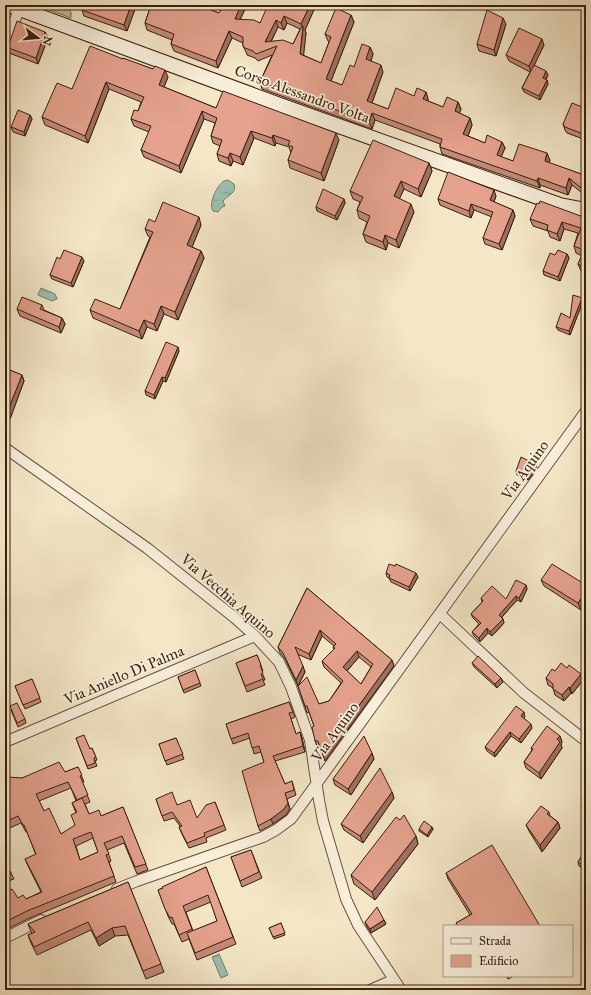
<svg xmlns="http://www.w3.org/2000/svg" width="591" height="995" font-family="'IM FELL Great Primer',serif">
<style>
.grass{fill:url(#grass-dots);stroke:#7b7252}
.water{fill:url(#water-ripples);stroke:#748071}
.lines{fill:none;stroke-linecap:round;stroke-linejoin:round}
.minor-casing{stroke:#67513d;stroke-width:12}
.secondary-casing{stroke:#381f0f;stroke-width:16}
.minor{stroke:#f8efdb;stroke-width:10}
.secondary{stroke:#f8efdb;stroke-width:14}
.wall{fill:#c58b7a;stroke:#381f0f;fill-rule:evenodd}
.shaded-wall{fill:#a07163;stroke:#381f0f}
.building{fill:#e5a28e;stroke:#381f0f;fill-rule:evenodd}
.labels{text-anchor:middle;stroke-width:3.5;stroke-linejoin:round;paint-order:stroke}
.street-label{font-size:15px;fill:#381f0f;stroke:#f8efdb}
</style>
<defs>
<pattern id="grass-dots" width="8" height="8" patternUnits="userSpaceOnUse"><rect width="8" height="8" fill="#bec494"/><path d="M2 2h.1M6 6h.1" fill="none" stroke="#a4a87e" stroke-width="1.8" stroke-linecap="round"/></pattern>
<pattern id="water-ripples" width="26" height="14" patternUnits="userSpaceOnUse"><rect width="26" height="14" fill="#9cc0b2"/><path d="M2 4q2-2 4 0t4 0M15 11q2-2 4 0t4 0" fill="none" stroke="#809b8f"/></pattern>
</defs>
<rect width="100%" height="100%" fill="#f4e7c8"/>
<filter id="stains"><feTurbulence type="fractalNoise" baseFrequency=".005" numOctaves="4"/><feColorMatrix values="0 0 0 0 .2 0 0 0 0 .09 0 0 0 0 .02 0 0 0 .5 -.17"/></filter>
<radialGradient id="worn" r=".72"><stop offset=".6" stop-color="#630" stop-opacity="0"/><stop offset="1" stop-color="#630" stop-opacity=".3"/></radialGradient>
<path class="grass" d="M36,5h28l7,7v6z"/>
<path class="water" d="M228,180l6,4c3,9 -5,10 -11,17l2,5 -3,1 -4,5 -5,-1c-5,-7 4,-26 11,-30z
M41,288l14,6 2,5 -5,2 -14,-6z
M219,954l9,21 -7,3 -9,-21z"/>
<g class="lines">
<defs>
<path id="minor" d="M5,48l14,-39
M5,448l142,100 88,70 20,18 24,26 12,25 19,53 9,60 4,21 23,78 12,26 43,65
M440,614l84,79 62,48
M5,742l250,-106
M117,889l20,-8 126,-44 13,-7 15,-11 295,-408
M5,938l36,-18
M370,990l23,-10"/>
<path id="secondary" d="M9,5l271,100 280,100 26,5"/>
</defs>
<use href="#minor" class="minor-casing"/>
<use href="#secondary" class="secondary-casing"/>
<use href="#minor" class="minor"/>
<use href="#secondary" class="secondary"/>
</g>
<path class="wall" d="M151,5h55l-1,3 14,5 26,-4 -5,11 20,3 19,-13 37,-5 -11,25 1,3 -3,22 18,8 8,-21 -1,-1 -3,-7 26,-19 3,7 -23,59 11,4 12,-18 16,-20 3,7 -2,7 12,11 -11,31 16,6 26,-13 12,-4 2,7v2l15,6 15,-5 3,7 -2,4 11,5 2,7 -4,11 17,7 17,-1 3,6 -4,9 12,4 37,-1 -1,3 35,12 2,-2v23l-14,-11 -4,10 -28,-10v3l-98,-34 -2,-7v-3l-65,-24 -3,9 -110,-40 -2,-7 12,-27 -14,6 -3,-3 -8,-3 -1,-3 -3,-6v-3l-11,-5 -14,30 -44,-17 -3,-7 1,-4 -25,-10 -2,-7zM287,23l13,6 -7,15 -22,-2 7,-15 6,3z
M135,9l-8,22 -43,-15 -2,-6z
M506,24l-10,32 -17,-5 -2,-7z
M45,32l3,6 -10,26 -29,-11 -3,-6z
M544,45l-10,20 14,10 -2,5h1l1,4 -8,16 -16,-8 -2,-4 8,-16 -21,-11 -3,-6z
M123,59l30,10 15,8 -4,10 52,21 123,32 -15,41 -34,-13 -2,-8 3,-7 -2,-6 -13,-4 -1,3 -21,-8 -11,27 -10,-4 -2,5 -12,-5 -2,-7 3,-8 -7,-3 -2,-7 4,-13 -11,-4 -23,54 -37,-16 -3,-7 8,-18 -15,-6 -3,-7 7,-8 3,-9 -32,-13 -21,54 -43,-18 -3,-8 30,-28z
M586,106v34l-19,-7 -2,-3 -2,-6 22,-16z
M30,115l2,4 -7,17 -12,-4 -2,-5z
M429,163l3,8 -11,26 -17,-8 -5,10 15,13 -15,36 -11,-5 -2,7 -20,-8 -3,-8 4,-12 -8,-4 -2,-8 3,-8 -7,-3 -3,-8z
M496,196l-2,6 19,8 2,6 -13,34 -17,-6 -2,-6 9,-21 -18,-7 -3,8 -31,-13 -2,-6z
M344,199l1,4 -8,17 -20,-9 -1,-4z
M586,218v56l-5,-3 -3,-7 4,-8 -6,-3 -2,-7 4,-13 -14,-4 -4,12 -10,-4 -2,-6 -15,-5 -3,-7z
M155,222l46,3 -9,22 9,4 3,7 -26,62 -14,-6 -7,17 -10,-4 -5,12 -49,-21 -3,-8 30,-1 30,-72 -2,-1 -3,-7z
M567,254l2,4 -9,23 -16,-6 -1,-4 12,-16z
M60,259l24,2 -11,26 -21,-8 -2,-4z
M586,286v12l-1,-1 -2,-3z
M583,301l-13,34 -12,-5 -2,-3 14,-9z
M42,305l2,5 18,8 3,6 -4,9 -41,-17 -3,-7z
M179,351l-13,31 -3,-1 -8,18 -9,-4 -1,-4z
M5,368l17,7 2,6 -14,38 -5,-2z
M537,468l-9,12 -11,-5 -1,-4z
M386,573l32,4 -8,14 -19,-9 -2,-4 -2,-1z
M541,580l45,5v16l-5,9 -37,-24z
M526,585l1,4 -6,13 -4,-2 -15,17 1,2 1,4 -12,13 -4,-3 -8,9 -6,-6 -2,-4 7,-8 -6,-6 -2,-4 11,-12 -1,-4 25,1z
M307,588l85,72 2,6 -69,95 -5,-14 -2,1 -3,-7 -1,-15 -5,-14 -2,1 -9,-27 21,18 10,-3 12,-18 -17,-16 -2,-6 12,-12 -1,-2 1,-1 -12,-10 -11,24 -14,-6 8,18 -7,14 -13,-27 -5,-6 -2,-6zM359,657l12,10 -10,17 -14,-13z
M257,655l6,16 -1,1 3,8h-2l2,5 -18,7 -11,-29z
M472,663l29,15 2,4 -6,6 -23,-21z
M567,668l14,6 2,6 -11,14 -1,-1 -7,8 -9,-6 -2,-7 -5,-3 -2,-7 9,-7z
M195,670l6,16 -17,7 -6,-16z
M32,679l9,23 -16,7 -10,-23z
M289,702l6,15 -4,2 5,15 4,-2 2,6 3,14 -30,9 10,23 7,-3 4,14 -9,4 3,10 -4,6 -13,9 -13,7 -2,-5 6,-64 -3,-10 -7,2 -4,-16 -17,6 -7,-20z
M11,710l14,9 1,4 -8,4z
M525,717l-1,1 8,10 -11,15 -10,-7 -16,21 -8,-6 -2,-4z
M560,736l2,6 -1,2 1,4 -21,31 -15,-11 -2,-6 8,-12 -1,-2z
M76,738l14,11 2,-1 5,12 -2,1 2,5 -9,3z
M176,738l8,21 -17,6 -8,-21z
M372,753l2,6 -23,36 -16,-10 -2,-6z
M78,767l6,15h-2l8,20 -5,2 4,10 12,2 22,-9 25,63 -11,4 -13,-31 -17,7 4,11 -2,1 7,20 -86,36 -25,12v-41l1,2 12,7 8,1 15,-7 -13,-26 -3,-7 11,-4 -9,-23h-1l-5,-9 -16,7v-44l17,-8 43,-6zM71,788l5,13 -4,2 4,10 -1,13 -14,8 -17,-23 -5,-10zM93,838l5,14 -18,8 -4,-14z
M392,792l2,6 -31,45 -19,-13 -3,-6z
M156,799l21,6 20,13 18,-16 11,28 -20,8 1,4 -18,6 -8,-16 -2,-5 1,-1 -6,-8 -10,3z
M549,812l1,4 8,6 2,6 -18,24 -13,-21 -3,-6z
M432,827l1,2 -5,8 -9,-6v-2z
M416,836l2,8 -43,56 -21,-16 -3,-9z
M586,849v22l-7,-5 -1,-4z
M251,850l11,28 -20,9 -11,-30z
M5,863l6,10 3,6 -9,3z
M206,867l30,77 -39,16 -8,-21 -7,3 -8,-18h-2l-4,-8 -10,-26zM211,902l6,19 -24,10 -7,-19z
M446,873l94,53h-82l-2,-3 14,-8 -22,-36z
M128,882l36,90 -18,7 -18,-44 -13,1 -16,10 -8,-16 -54,25 -6,-12 -3,-8 4,-2 -1,-1 -3,-8z
M384,920l2,4 -15,9 -4,-6 -2,-5z
M281,923l4,12 -11,4 -5,-11z
M506,976h8l-6,3z"/>
<path class="shaded-wall" d="M131,5h2l2,4 -8,22 -3,-6z
M201,5h5l-3,8 -2,-7z
M241,5h3l1,4 -8,17 -2,-7z
M310,5h6l-11,25 1,3 -3,28 -3,-7 3,-26 -2,-4z
M351,15l3,7 -25,64 -3,-7z
M5,16l2,6 -2,7z
M284,16l3,7 -3,7 -3,-7z
M503,18l3,6 -10,32 -2,-6z
M276,20l2,7 -11,22 -2,-7z
M229,31l3,7 -14,30 -2,-7z
M45,32l3,6 -10,26 -2,-6z
M542,39l2,6 -13,27 -2,-6z
M370,47l3,7 -4,12 -3,-7z
M381,65l2,7 -13,36 -3,-7z
M165,70l3,7 -6,15 -3,-7z
M546,71l2,4 -4,7 -1,-4z
M547,80l1,4 -8,16 -1,-4z
M106,82l3,7 -21,54 -3,-7z
M426,92l2,7 -2,7 -3,-7z
M458,102l3,7 -3,9 -3,-7z
M202,111l2,8 -23,54 -2,-7z
M372,113l3,7 -3,9 -3,-7z
M30,115l2,4 -7,17 -1,-4z
M470,118l2,7 -6,16 -3,-7z
M251,131l3,7 -11,27 -3,-8z
M336,133l3,7 -15,41 -3,-8z
M273,135l3,8 -1,3 -3,-8z
M502,142l3,6 -6,14 -2,-7z
M230,153l3,8 -2,5 -3,-8z
M547,153l3,7 -3,8 -2,-7z
M429,163l3,8 -11,26 -3,-8z
M538,178l2,7v3l-3,-7z
M569,178l3,7 -4,10 -2,-7z
M401,181l3,8 -7,15 -3,-8z
M494,190l2,6 -4,11 -2,-7z
M344,199l1,4 -8,17 -2,-4z
M411,204l3,8 -15,36 -3,-8z
M471,204l3,6 -3,8 -2,-7z
M513,210l2,6 -13,34 -3,-6z
M199,217l2,8 -11,27 -3,-7z
M562,222l2,7 -4,12 -3,-7z
M385,235l3,8 -2,7 -3,-8z
M201,251l3,7 -26,62 -3,-8z
M567,254l2,4 -9,23 -2,-4z
M82,257l2,4 -11,26 -2,-4z
M582,298l1,3 -13,34 -1,-4z
M161,306l3,8 -7,17 -3,-7z
M62,318l3,6 -4,9 -2,-6z
M144,320l3,7 -5,12 -3,-8z
M178,347l1,4 -13,31 -1,-4z
M22,375l2,6 -14,38 -3,-6z
M162,377l1,4 -8,18 -1,-4z
M535,464l2,4 -9,12 -1,-4z
M416,573l2,4 -8,14 -1,-4z
M526,585l1,4 -6,13 -2,-4z
M586,591v10l-5,9 -3,-7z
M516,596l1,4 -17,19 -1,-4z
M503,619l1,4 -12,13 -2,-4z
M487,628l1,5 -8,9 -1,-4z
M320,630l2,6 -11,24 -2,-6z
M357,651l2,6 -14,16 -2,-6z
M392,660l2,6 -69,95 -2,-6z
M303,666l2,6 -7,14 -2,-6z
M581,674l2,6 -11,14 -2,-6z
M501,678l2,4 -6,6 -2,-4z
M569,687l2,6 -7,8 -2,-6z
M524,712l1,5 -3,3 -1,-4z
M531,724l1,4 -11,15 -2,-4z
M300,732l2,6 3,14 -2,-6z
M510,732l1,4 -16,21 -1,-4z
M560,736l2,6 -1,2 1,4 -21,31 -2,-6 18,-34z
M372,753l2,6 -23,36 -3,-6z
M392,792l2,6 -31,45 -3,-7z
M288,803l2,6 -4,6 -13,9 -2,-5z
M558,822l2,6 -18,24 -2,-7z
M432,827l1,2 -5,8 -1,-2z
M416,836l2,8 -43,56 -3,-8z
M384,920l2,4 -15,9 -1,-4z
M112,928l3,8 -16,10 -3,-8z"/>
<path class="building" d="M84,5h47l-7,20 -42,-15z
M151,5h50v1l18,7 4,-8h18l-6,14 19,1 6,3 8,-18 11,5 2,-5h29l-9,19 -17,-8 -3,7 -5,-3 -11,22 18,-2 10,4 9,-18h1l-3,28 21,9 10,-26 -6,-3 11,-26 15,7 -25,64 16,6 8,-20 4,2 8,-23 8,3 -4,12 15,6 -14,36 21,8 8,-21 18,8 3,-8 9,4 -3,7 20,8 4,-10 11,5 -3,9 15,7 -7,16 22,9 2,-8 15,7 -5,13 16,6 6,-17 28,9 -2,8 39,14 2,-2v19l-17,-14 -3,10 -28,-10 -1,3 -97,-34 2,-8 -70,-26 -3,9 -109,-40 17,-36 -21,8 -3,-3 -8,-3 -2,-2v-9l-14,-6 -13,30 -45,-17 3,-10 -29,-11z
M487,10l16,8 -9,32 -17,-6z
M17,21l28,11 -9,26 -30,-11 3,-3z
M519,28l23,11 -13,27 -23,-11z
M90,46l33,13v-1l30,11 2,-3 10,4 -6,15 57,23 7,-17 113,42 -15,40 -33,-13 5,-13 -5,-2 2,-4 -17,-6 -1,3 -21,-7 -11,26 -10,-4 -2,5 -11,-4 5,-14 -11,-4 6,-18 -15,-7 -23,55 -38,-16 10,-24 -20,-7 3,-9 4,1 6,-14 -38,-15 -21,54 -43,-19 15,-34 15,6z
M534,65l12,6 -3,7 4,2 -8,16 -17,-8z
M572,103l13,5 1,-2v29l-21,-8 -2,-3z
M18,110l12,5 -6,17 -13,-5z
M373,140l56,23 -11,26 -17,-8 -7,15 17,8 -15,36 -11,-5 -2,7 -20,-8 7,-18 -13,-6 6,-13 -13,-6z
M448,172l46,18 -4,10 23,10 -14,34 -16,-6 10,-26 -22,-8 -2,7 -31,-12z
M323,189l21,10 -9,17 -19,-9z
M540,201l46,17v50l-8,-4 6,-14 -10,-4 7,-18 -19,-6 -5,12 -10,-4 1,-5 -18,-6 7,-16 2,1z
M163,202l36,15 -12,28 14,6 -26,61 -14,-6 -7,18 -10,-4 -5,11 -49,-21 5,-11 25,10 33,-77 -8,-3 4,-10 6,3z
M64,250l18,7 -11,26 -21,-8 7,-18 3,2z
M558,250l9,4 -9,23 -15,-6 7,-18 5,2z
M586,286v9l-3,-1z
M573,295l9,3 -13,33 -13,-4 5,-14 9,5z
M22,297l20,8 -2,4 22,9 -3,9 -42,-18z
M166,342l12,5 -13,31 -3,-1 -8,18 -9,-4z
M5,368l17,7 -15,38 -2,-1z
M521,457l14,7 -8,12 -11,-5z
M389,564l6,2 1,-2 20,9 -7,14 -20,-9 1,-3 -4,-2z
M552,564l34,21v6l-8,12 -37,-23z
M516,580l10,5 -7,13 -3,-2 -17,19 4,4 -13,13 -3,-4 -8,10 -7,-6 9,-9 -10,-9 12,-13 -2,-3 11,-12 14,13z
M307,588l85,72 -69,95 -5,-14h-3l-3,-14 2,-1 -7,-20h-2l-7,-20 9,-9 12,27 10,-3 14,-20 -21,-20 13,-13 -2,-1 3,-3 -16,-14 -11,24 -14,-7 8,19 -7,14 -13,-27 -5,-6zM357,651l16,13 -12,20 -18,-17z
M257,655l4,10h-1l3,8 -2,1 2,5 -18,7 -9,-23z
M478,656l23,22 -6,6 -23,-21z
M561,663l6,5 2,-3 12,9 -11,14 -1,-1 -7,8 -9,-6v-5l-7,-6 6,-9 3,2z
M195,670l5,13 -17,7 -5,-13z
M32,679l8,19 -17,7 -8,-19z
M289,702l4,10 -4,1 7,21 4,-2 3,14 -30,10 12,28 7,-3 2,9 -9,3 3,10 -4,6 -13,10 -13,7 -16,-55 22,-9 -5,-16 -7,2 -4,-15 -17,6 -5,-15z
M17,703l8,16 -8,4 -7,-17z
M516,706l8,6 -3,4 10,8 -12,15 -9,-7 -16,21 -9,-6z
M547,726l13,10 -3,3 3,3 -21,31 -15,-11 9,-13 -2,-1z
M84,735l6,14 2,-1 4,9 -2,1 1,5 -8,3 -11,-28z
M364,736l8,17 -24,36 -15,-10z
M176,738l7,16 -18,7 -6,-17z
M59,762l6,10 13,-5 4,8 -2,1 8,19 -11,5 -9,-18 -32,12 8,17 5,-3 12,26 14,-9 -4,-10 6,-3 -5,-9 10,-5 7,16 10,-4 2,6 22,-9 23,57 -11,3 -13,-31 -18,7 5,11 -3,1 8,21 -87,35 -22,11v-33l1,2 6,-2 6,9 5,-3 3,4 16,-7 -17,-33 11,-5 -12,-29h-1l-5,-9 -13,6v-36l3,-9 14,1zM91,832l7,20 -18,8 -7,-21z
M380,768l12,24 -32,44 -19,-12z
M172,792l5,13 13,-5 7,18 9,-13 9,-3 9,23 -20,8 1,3 -18,7 -8,-16 3,-1 -10,-14 -10,4 -6,-17z
M541,806l8,6 -2,2 11,8 -18,23 -14,-20z
M404,815l12,21 -44,56 -21,-17 45,-58 4,3z
M424,821l8,6 -5,8 -8,-6z
M492,845l48,81h-82l-2,-3 16,-9 -26,-41z
M586,849v19l-8,-6z
M251,850l8,22 -19,9 -9,-24z
M5,863l6,10 -6,2z
M206,867l27,70 -38,16 -8,-20 30,-12 -9,-26 -25,11 9,23 -13,6 -7,-18 -2,1 -5,-9 -7,-19 5,-2 -1,-1z
M128,882l33,82 -18,7 -18,-45 -13,2 -16,10 -8,-16 -54,25 -6,-12 7,-3 -7,-8z
M377,907l7,13 -14,9 -5,-7z
M281,923l4,10 -12,4 -4,-9z"/>
<g class="labels">
<g class="street-label">
<text transform="translate(302 94) rotate(20)" y="5">Corso Alessandro Volta</text>
<text transform="translate(525 470) rotate(-54)" y="5">Via Aquino</text>
<text transform="translate(228 596) rotate(41)" y="5">Via Vecchia Aquino</text>
<text transform="translate(124 675) rotate(-23)" y="5">Via Aniello Di Palma</text>
<text transform="translate(335 732) rotate(-54)" y="5">Via Aquino</text>
</g>
</g>
<rect width="591" height="995" fill="none" stroke="#f4e7c8" stroke-width="20"/>
<rect x="6" y="6" width="579" height="983" fill="none" stroke="#381f0f" stroke-width="2"/>
<rect x="10" y="10" width="571" height="975" fill="none" stroke="#381f0f"/>
<rect x="443" y="925" width="130" height="52" fill="#f8efdb" stroke="#ab9c89"/>
<rect x="451" y="938" width="20" height="6" fill="#f8efdb" stroke="#ab9c89"/>
<text x="479" y="945" font-size="12" fill="#381f0f">Strada</text>
<rect x="451" y="955" width="20" height="12" fill="#e5a28e" stroke="#ab9c89"/>
<text x="479" y="965" font-size="12" fill="#381f0f">Edificio</text>
<g transform="translate(38 38) rotate(106)" stroke="#f8efdb" stroke-width="3" paint-order="stroke">
<path d="M0-3L7 15L0 10L-7 15Z" fill="#381f0f"/>
<text y="-6" font-size="11" font-weight="bold" text-anchor="middle" fill="#381f0f">N</text>
</g>
<rect width="100%" height="100%" filter="url(#stains)"/>
<rect width="100%" height="100%" fill="url(#worn)"/>
</svg>
